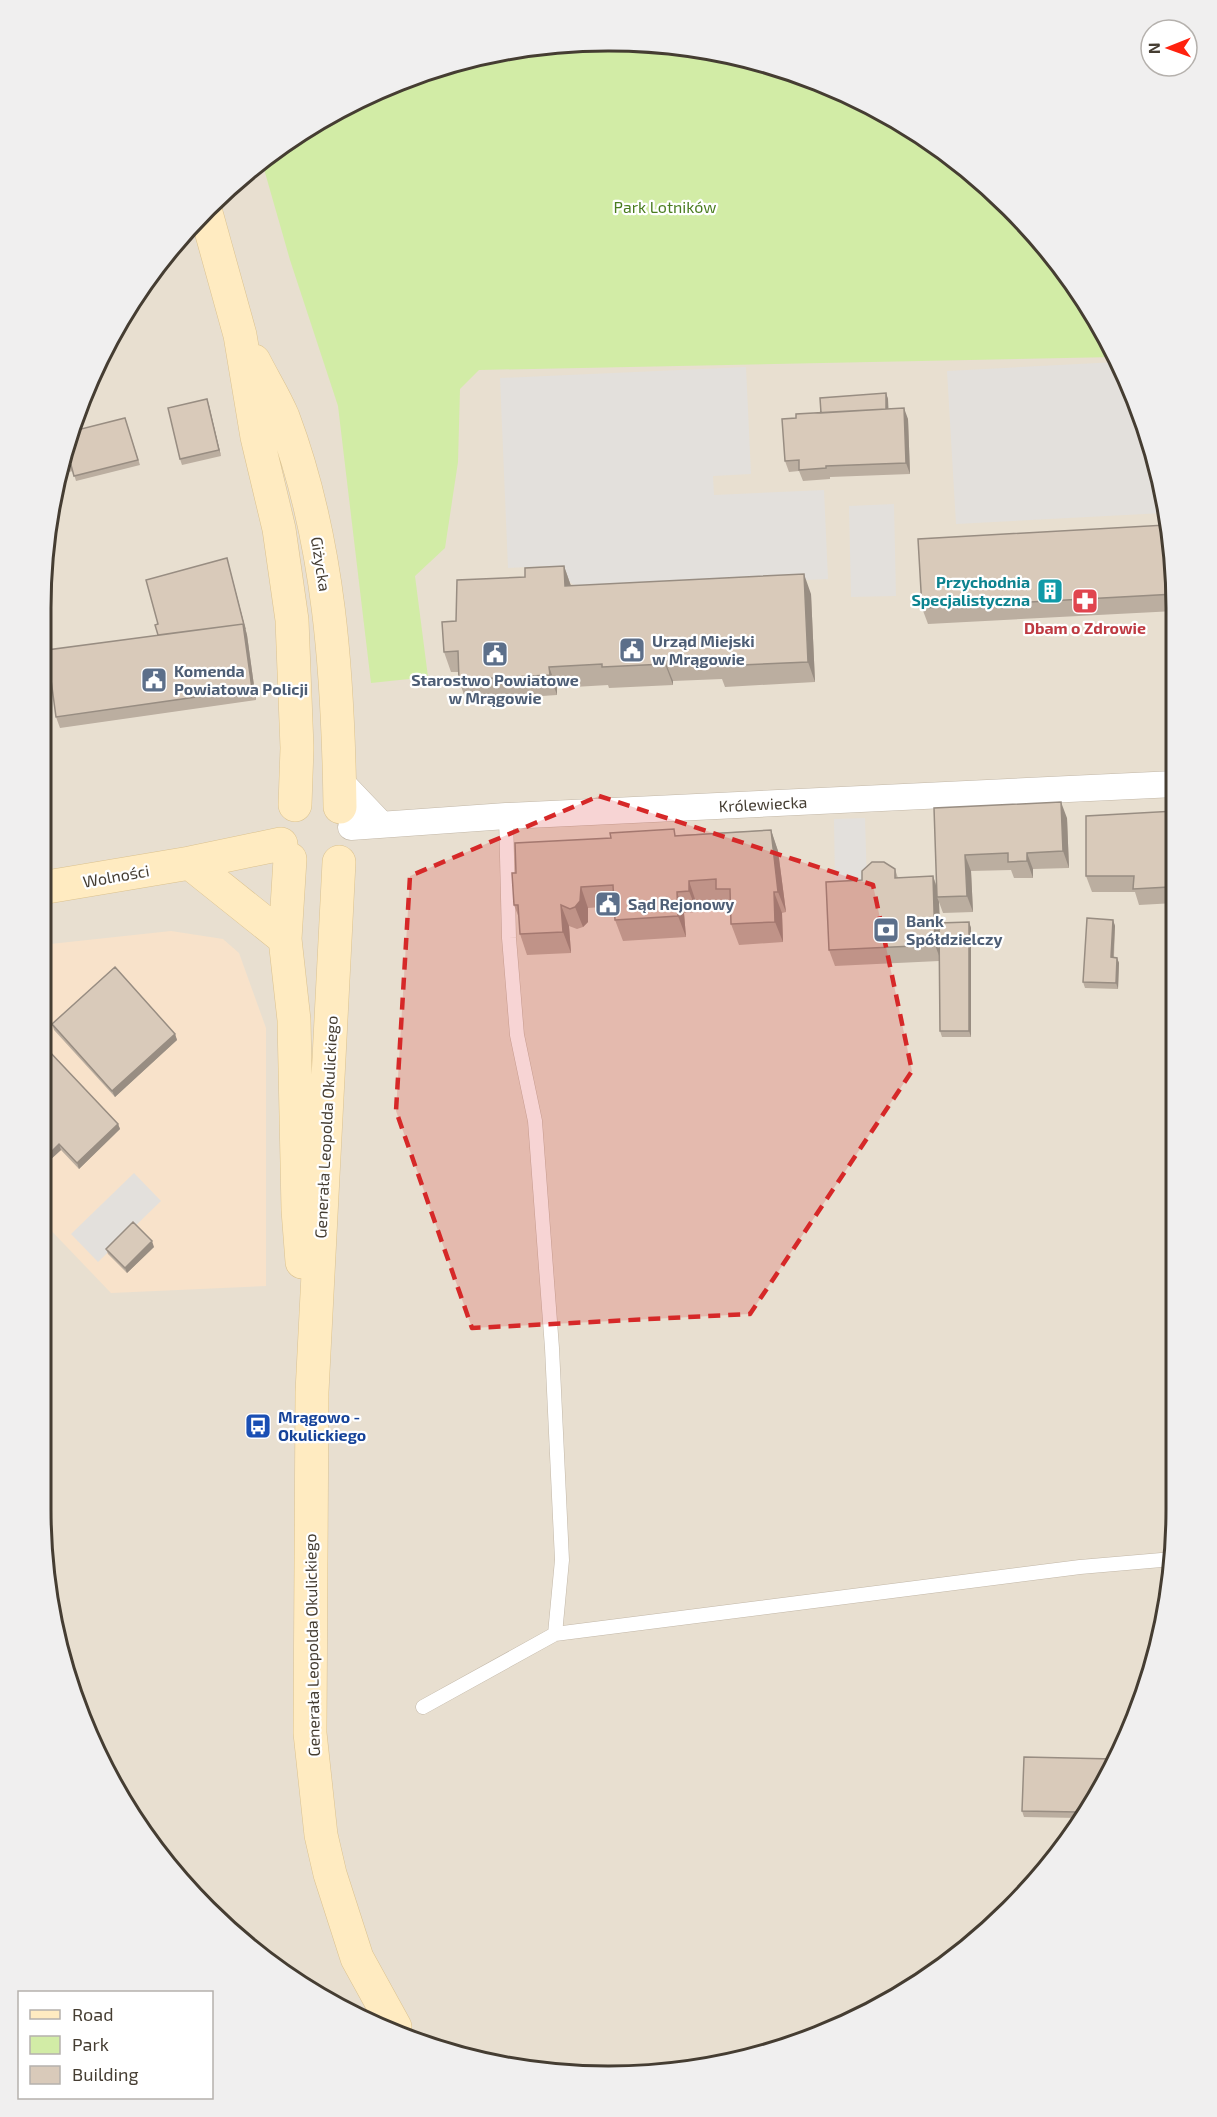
<svg xmlns="http://www.w3.org/2000/svg" width="1217" height="2117" font-family="'Exo 2',sans-serif">
<style>
.residential{fill:#e8dfd0}
.commercial{fill:#f8e2ca}
.green{fill:#d2eca6}
.parking{fill:#e3e0dc}
.lines{fill:none;stroke-linecap:round;stroke-linejoin:round}
.lane-casing{stroke:#c2b7a7;stroke-width:15}
.street-casing{stroke:#c2b7a7;stroke-width:27}
.secondary-casing{stroke:#dbc28f;stroke-width:34}
.lane{stroke:#fff;stroke-width:14}
.street{stroke:#fff;stroke-width:26}
.secondary{stroke:#ffebc1;stroke-width:33}
.wall{fill:#bbaea0}
.shaded-wall{fill:#988d82}
.building{fill:#d9caba;stroke:#988d82;stroke-width:1.5}
.marked{fill:#d62828;fill-opacity:0.2;stroke:#d62828;stroke-width:4.5;stroke-dasharray:12 8;stroke-linejoin:round}
.labels{text-anchor:middle;stroke-width:4.5;stroke-linejoin:round;paint-order:stroke}
.park-label{font-size:16px;fill:#4a7d20;stroke:#fff}
.street-label{font-size:16px;fill:#453d32;stroke:#fff}
.culture-label{font-size:16px;font-weight:bold;fill:#0d838f;stroke:#fff;text-anchor:end}
.health-label{font-size:16px;font-weight:bold;fill:#be3a42;stroke:#fff}
.service-label{font-size:16px;font-weight:bold;fill:#4e5e75;stroke:#fff;text-anchor:start}
.transit-label{font-size:16px;font-weight:bold;fill:#164399;stroke:#fff;text-anchor:start}
.rim{fill:none;stroke:#453d32;stroke-width:3}
</style>
<rect width="100%" height="100%" fill="#f3ede2"/>
<path class="residential" d="M608,41l111,10 107,33 98,52 86,71 90,117 46,102 29,145v975l-29,145 -65,133 -98,112 -157,97 -181,42 -184,-18 -168,-76 -135,-127 -87,-163 -30,-183 1,-937 29,-145 65,-133 71,-86 86,-71 98,-52 106,-33z"/>
<path class="commercial" d="M171,931l52,8 16,14 27,75v258l-155,7 -70,-73v-275z"/>
<path class="green" d="M608,41l111,10 107,33 98,52 86,71 90,117 15,33 -636,13 -19,19 -2,73 -13,86 -30,28 13,101 -57,6 -33,-277 -48,-146 -28,-98 31,-26 98,-52 106,-33z"/>
<path class="parking" d="M1117,362l29,64 18,87 -208,11 -9,-153z
M746,367l5,107 -38,2 1,19 110,-5 4,89 -247,11 -34,-24 -39,2 -8,-190z
M894,504l2,92 -45,1 -2,-91z
M865,818l2,66 -32,1 -1,-66z
M134,1173l27,28 -63,61 -27,-28z"/>
<g class="lines">
<defs>
<path id="lane" d="M506,816l3,122 8,97 18,86 17,227 10,212 -7,74
M423,1707l132,-73 525,-67 93,-8"/>
<path id="street" d="M340,781l41,43
M351,827l155,-11 669,-32"/>
<path id="secondary" d="M205,209l35,126 17,102 22,92 13,91 5,128 -2,57
M254,361c9,18 21,37 29,56 47,125 55,259 57,390
M290,859l-5,80 9,81 4,190 4,52
M339,862l-27,530 -2,341 11,102 9,39 27,84 38,69
M190,863l95,76
M41,888l149,-25 91,-19"/>
</defs>
<use href="#lane" class="lane-casing"/>
<use href="#street" class="street-casing"/>
<use href="#secondary" class="secondary-casing"/>
<use href="#lane" class="lane"/>
<use href="#street" class="street"/>
<use href="#secondary" class="secondary"/>
</g>
<path class="wall" d="M886,393l2,6v10l20,10 2,55 -80,3v2l-27,2 -4,-10 -10,1 -4,-11 11,-43 25,-5z
M207,399l14,57 -39,9 -2,-6z
M125,418l15,47 -64,16 -3,-10 -12,3 8,-42z
M227,558l20,77 9,65 -196,28 -4,-11 102,-82v-11z
M564,566l7,20 240,8 4,88 -90,5 -3,-8 -49,2v4l-64,3 -1,-3 -51,3v7l-91,6 -7,-21v-8h-8l-7,-20 12,-31z
M1175,571v40l-247,13 -6,-16z
M934,808l133,10 2,50 -36,1v9h-19l-3,-8 -40,1 2,41 -30,1 -4,-11 1,21 29,-1 2,6v109h-29l-2,-6 -1,-70 -104,5 -6,-16 33,-70 33,-11 3,9 35,-2 4,11z
M1175,811v78h-1l1,14 -36,2 -4,-13h-43l-6,-16z
M771,830l7,21 8,61 -4,1 1,29 -44,3 -8,-21v-14h-7l-4,-10 -24,2 1,10 -13,1 2,24 -63,4 -8,-21v-14l-27,2v14l-5,5 -6,2 -8,-3 2,27 -44,2 -7,-21 -1,-16 -5,-13 2,-32 161,-38z
M1113,920l2,6 -1,31 3,1 2,5 -1,26 -33,-1 -2,-6z
M52,1024l123,10 2,6 -62,57 -61,-67z
M41,1055l77,69 2,5 -41,40 -18,-19 -11,10 -9,-9z
M154,1247l-27,26 -19,-19 -2,-5z
M1113,1759l-35,59 -54,-1 -2,-6z"/>
<path class="shaded-wall" d="M886,393l2,6 1,21 -3,-6z
M207,399l2,6 12,51 -2,-6z
M904,408l4,11 2,55 -4,-11z
M227,558l20,77 9,65 -4,-11z
M564,566l7,20h-6z
M804,574l7,20 4,88 -7,-20z
M665,661l8,20v4l-8,-21z
M549,667l8,21v7l-7,-20z
M1061,802l6,16 2,50 -6,-17z
M771,830l7,21 8,61 -8,-20z
M1027,853l6,16v9l-6,-17z
M965,855l6,16 2,41 -6,-16z
M1169,873l5,16 1,14 -6,-16z
M933,876l5,16 -1,5 2,5 2,59 -6,-16z
M689,881l7,21 1,10 -8,-21z
M581,887l7,21v14l-5,5 -8,-20z
M677,892l7,21 2,24 -8,-21z
M774,892l8,21 1,29 -8,-20z
M561,905l8,21 2,27 -8,-21z
M1113,920l2,6 -2,37 -2,-6z
M969,922l2,6v109l-2,-6z
M1117,958l2,5 -1,26 -2,-6z
M175,1034l2,6 -62,57 -3,-6z
M118,1124l2,5 -41,40 -2,-6z
M59,1144l2,6 -11,10 -2,-5z
M152,1241l2,6 -27,26 -2,-5z"/>
<path class="building" d="M886,393v16l-65,4 -1,-15z
M207,399l12,51 -39,9 -12,-51z
M904,408l2,55 -80,3v2l-27,2v-10l-14,1 -3,-42 14,-1v-4z
M125,418l13,42 -64,16 -3,-11 -9,2 7,-35z
M1166,525l9,46v23l-253,14 -4,-69z
M227,558l18,71 -2,-5 -85,11 -3,-10 3,-1 -12,-44z
M564,566l1,20 239,-12 4,88 -91,4v-8l-52,3v3l-63,3v-3l-53,3 1,8 -91,5 -1,-29 -14,1 -2,-30 14,-1 1,-41 68,-3v-9z
M243,624l9,65 -196,28 -9,-67z
M1061,802l2,49 -36,2v8l-19,1v-9l-43,2 2,41 -30,1 -3,-89z
M1175,811v61l-6,1v14l-36,2 1,-13h-48v-60z
M674,829l1,7 96,-6 7,62h-4l1,30 -44,2 -1,-35h-14v-10l-27,2v10l-12,1 1,24 -63,4 -2,-35 -32,2 -1,14 -5,6 -5,2 -9,-4 2,27 -43,2 -2,-29h-4l-2,-32h4l-1,-30 96,-5 -1,-5z
M872,862h12l11,7v9l38,-2 2,69 -106,5 -3,-68 36,-2v-9z
M1087,918l26,2 -2,37 6,1 -1,25 -33,-1z
M969,922v109h-29l-1,-108z
M115,967l60,67 -63,57 -60,-67z
M47,1049l71,75 -41,39 -18,-19 -11,11 -7,-8v-92z
M133,1222l19,19 -27,27 -19,-19z
M1024,1757l89,2 -32,65 -4,4 1,-16 -56,-1z"/>
<path class="marked" d="M599,796l274,89 39,186 -162,243 -278,14 -76,-217 14,-235z"/>
<defs>
<symbol id="building-square" viewBox="-11 -11 22 22"><rect x="-9" y="-9" width="18" height="18" rx="4" fill="#0f9aa8" stroke="#fff"/><path d="M-4-6H4V6H1V3H-1V6H-4ZM-2.5-4.3h1.7v1.8h-1.7ZM.8-4.3h1.7v1.8H.8ZM-2.5-1h1.7V.8h-1.7ZM.8-1h1.7V.8H.8Z" fill="#fff"/></symbol>
<symbol id="pharmacy-square" viewBox="-11 -11 22 22"><rect x="-9" y="-9" width="18" height="18" rx="4" fill="#e0444e" stroke="#fff"/><path d="M-2-6h4v4h4v4h-4v4h-4v-4h-4v-4h4Z" fill="#fff"/></symbol>
<symbol id="civic-square" viewBox="-11 -11 22 22"><rect x="-9" y="-9" width="18" height="18" rx="4" fill="#5c6f8a" stroke="#fff"/><path d="M-.6-6.5H3V-4.5H.6V-3L4-1V1h2V6H-6V1h2V-1L-.6-3ZM-1.2 2.5V6h2.4V2.5Z" fill="#fff"/></symbol>
<symbol id="bank-square" viewBox="-11 -11 22 22"><rect x="-9" y="-9" width="18" height="18" rx="4" fill="#5c6f8a" stroke="#fff"/><path d="M-6-4H6V4H-6ZM0-2.3a2.3 2.3 0 1 0 0 4.6a2.3 2.3 0 1 0 0-4.6Z" fill="#fff"/></symbol>
<symbol id="bus-square" viewBox="-11 -11 22 22"><rect x="-9" y="-9" width="18" height="18" rx="4" fill="#1a4fb4" stroke="#fff"/><path d="M-5-6H5V4H4V6H2V4H-2V6H-4V4H-5ZM-3.5-4V0h7V-4ZM-3.5 1.2v1.5H-2V1.2ZM2 1.2v1.5H3.5V1.2Z" fill="#fff"/></symbol>
</defs>
<g fill-rule="evenodd">
<use href="#building-square" x="1035" y="576" width="30" height="30"/>
<use href="#pharmacy-square" x="1070" y="586" width="30" height="30"/>
<use href="#civic-square" x="617" y="635" width="30" height="30"/>
<use href="#civic-square" x="480" y="639" width="30" height="30"/>
<use href="#civic-square" x="139" y="665" width="30" height="30"/>
<use href="#civic-square" x="593" y="889" width="30" height="30"/>
<use href="#bank-square" x="871" y="915" width="30" height="30"/>
<use href="#bus-square" x="243" y="1411" width="30" height="30"/>
</g>
<g class="labels">
<g class="park-label">
<text x="665" y="213">Park Lotników</text>
</g>
<g class="street-label">
<text transform="translate(321 564) rotate(81)" y="6">Giżycka</text>
<text transform="translate(763 804) rotate(-3)" y="6">Królewiecka</text>
<text transform="translate(116 876) rotate(-10)" y="6">Wolności</text>
<text transform="translate(326 1127) rotate(-87)" y="6">Generała Leopolda Okulickiego</text>
<text transform="translate(312 1645) rotate(-91)" y="6">Generała Leopolda Okulickiego</text>
</g>
<g class="culture-label">
<text x="1030" y="588">Przychodnia<tspan x="1030" dy="18">Specjalistyczna</tspan></text>
</g>
<g class="health-label">
<text x="1085" y="634">Dbam o Zdrowie</text>
</g>
<g class="service-label">
<text x="652" y="647">Urząd Miejski<tspan x="652" dy="18">w Mrągowie</tspan></text>
<text x="174" y="677">Komenda<tspan x="174" dy="18">Powiatowa Policji</tspan></text>
<text x="495" y="686" text-anchor="middle">Starostwo Powiatowe<tspan x="495" dy="18">w Mrągowie</tspan></text>
<text x="628" y="910">Sąd Rejonowy</text>
<text x="906" y="927">Bank<tspan x="906" dy="18">Spółdzielczy</tspan></text>
</g>
<g class="transit-label">
<text x="278" y="1423">Mrągowo -<tspan x="278" dy="18">Okulickiego</tspan></text>
</g>
</g>
<path d="M0 0H1217V2117H0ZM608 51H609A557 557 0 0 1 1166 608V1509A557 557 0 0 1 609 2066H608A557 557 0 0 1 51 1509V608A557 557 0 0 1 608 51Z" fill="#f0efef" fill-rule="evenodd"/>
<path class="rim" d="M608 51H609A557 557 0 0 1 1166 608V1509A557 557 0 0 1 609 2066H608A557 557 0 0 1 51 1509V608A557 557 0 0 1 608 51Z"/>
<rect x="18" y="1991" width="195" height="108" fill="#ffffff" stroke="#b5b1ad" stroke-width="1.5"/>
<rect x="30" y="2010" width="30" height="9" fill="#ffebc1" stroke="#b5b1ad" stroke-width="1.5"/>
<text x="72" y="2021" font-size="18" fill="#453d32">Road</text>
<rect x="30" y="2036" width="30" height="18" fill="#d2eca6" stroke="#b5b1ad" stroke-width="1.5"/>
<text x="72" y="2051" font-size="18" fill="#453d32">Park</text>
<rect x="30" y="2066" width="30" height="18" fill="#d9caba" stroke="#b5b1ad" stroke-width="1.5"/>
<text x="72" y="2081" font-size="18" fill="#453d32">Building</text>
<g transform="translate(1169 48) rotate(269)"><circle r="28" fill="#ffffff" stroke="#b5b1ad" stroke-width="1.5"/>
<path d="M0-4.5L10 22L0 15L-10 22Z" fill="#ff210e"/>
<text y="-9" font-size="16" font-weight="bold" text-anchor="middle" fill="#453d32">N</text>
</g>
</svg>
